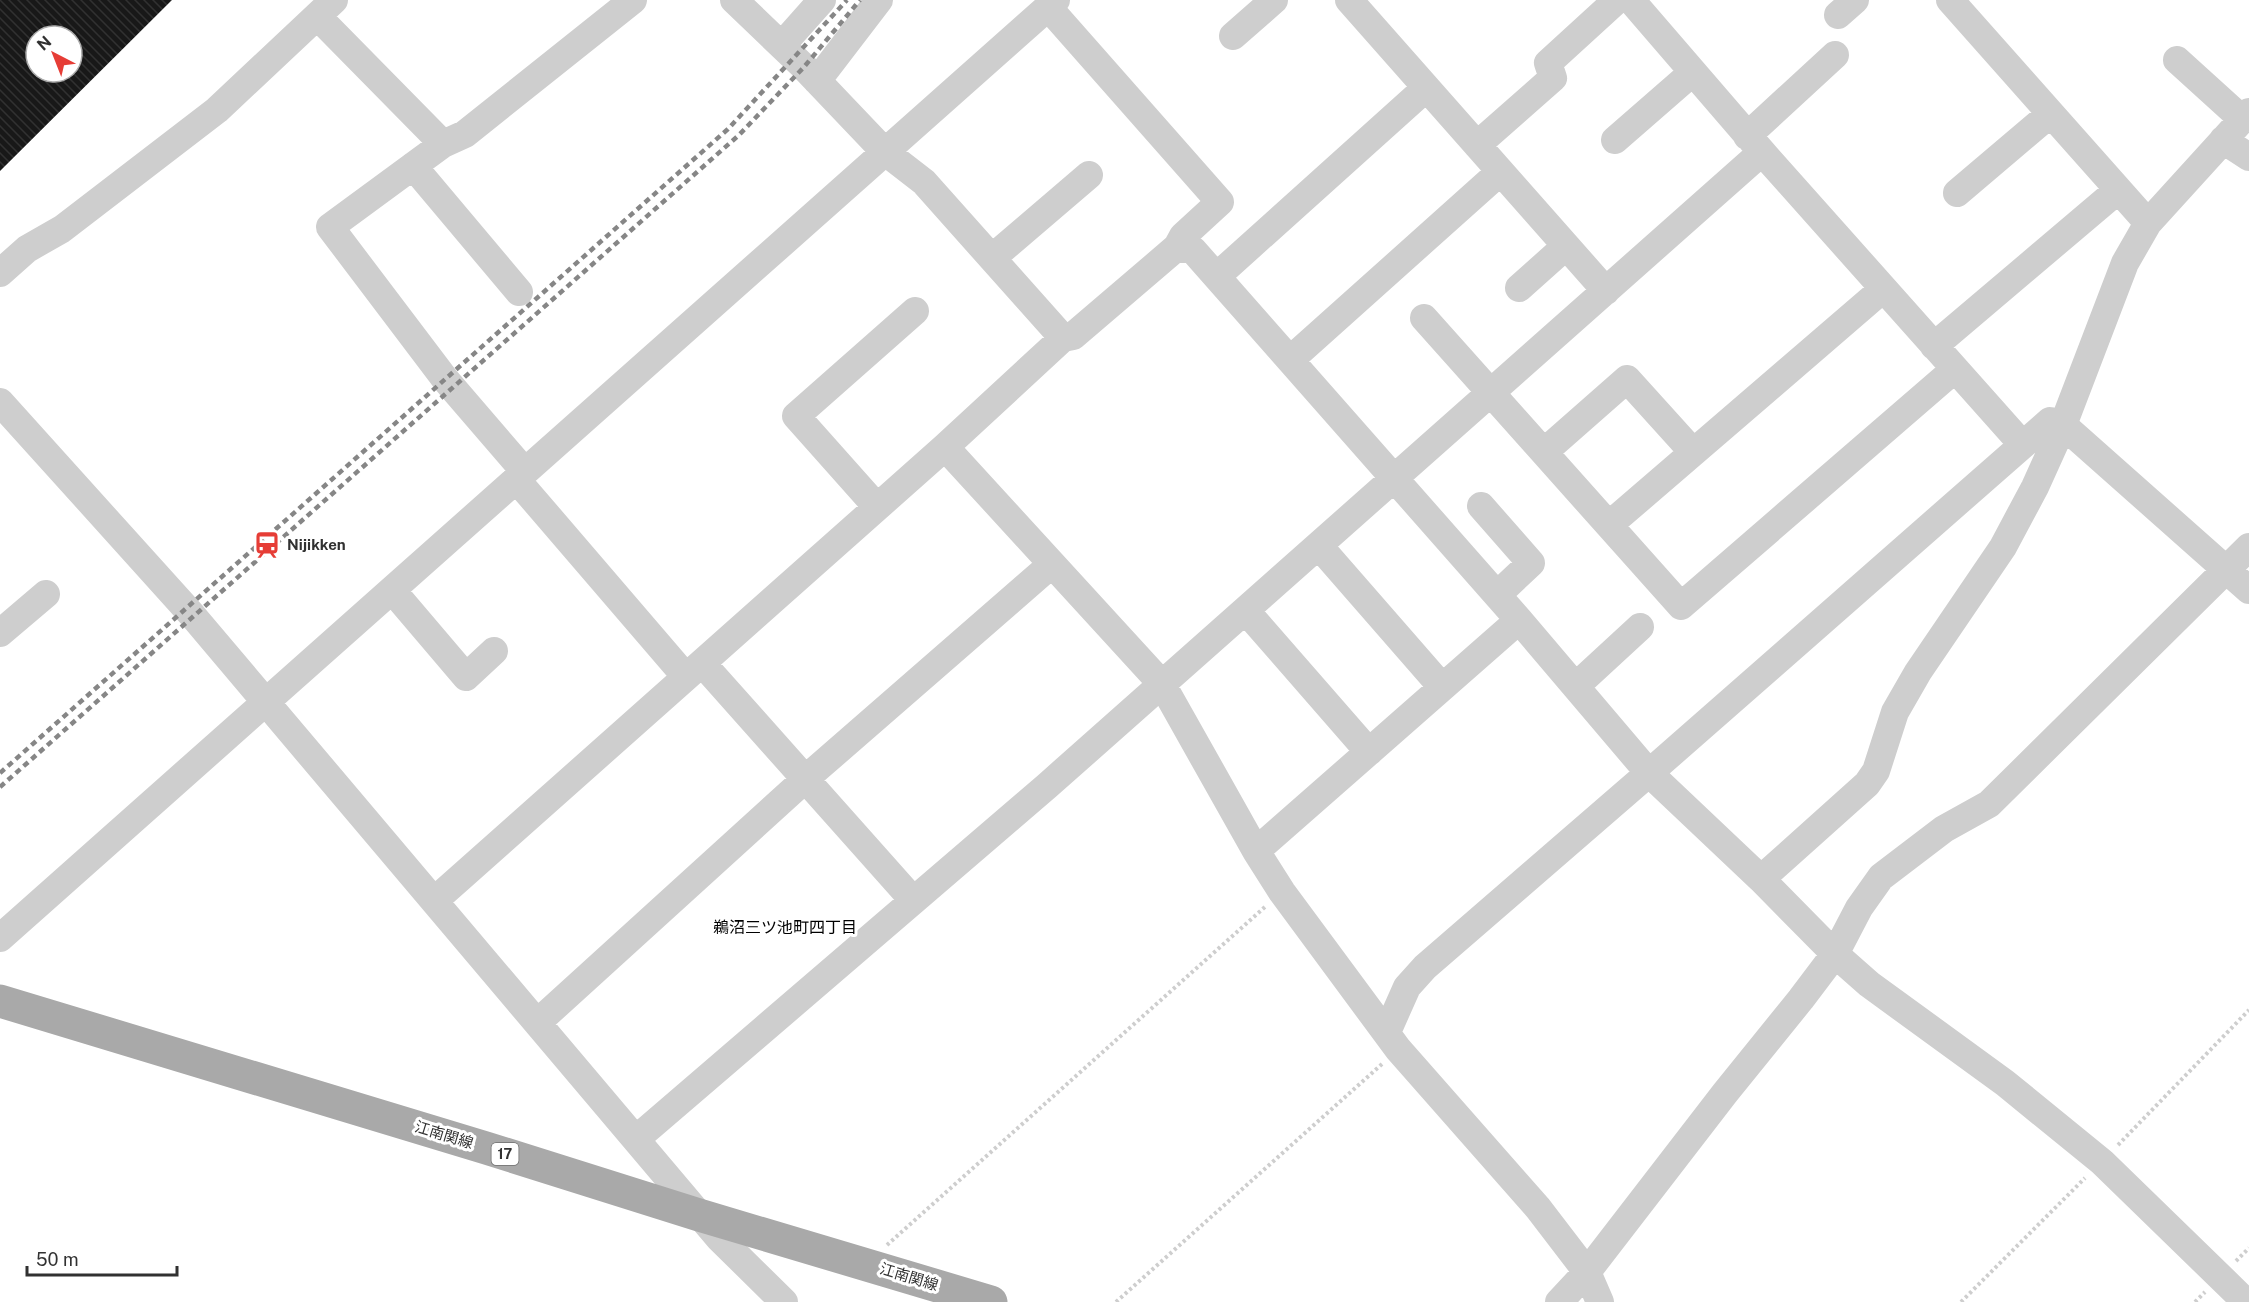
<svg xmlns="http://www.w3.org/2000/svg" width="2249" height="1302" font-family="'Public Sans','Noto Sans JP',sans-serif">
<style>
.building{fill:url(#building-back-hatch);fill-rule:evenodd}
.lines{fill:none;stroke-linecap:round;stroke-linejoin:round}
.path{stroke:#cecece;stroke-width:4;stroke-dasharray:3 3;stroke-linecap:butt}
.minor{stroke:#cecece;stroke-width:28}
.major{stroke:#a9a9a9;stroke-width:33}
.rail{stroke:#868686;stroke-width:4.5;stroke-dasharray:6 4.5;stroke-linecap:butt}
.labels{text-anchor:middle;stroke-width:6;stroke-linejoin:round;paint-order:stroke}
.shield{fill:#fff;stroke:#6f6f6f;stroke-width:1.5}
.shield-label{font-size:14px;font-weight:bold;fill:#313131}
.poi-label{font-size:15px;font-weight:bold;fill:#313131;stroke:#fff;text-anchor:start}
.street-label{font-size:15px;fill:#313131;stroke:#fff}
.neighbourhood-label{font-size:16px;fill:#000;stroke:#fff}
</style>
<defs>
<pattern id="building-back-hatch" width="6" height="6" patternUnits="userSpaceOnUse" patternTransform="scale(1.5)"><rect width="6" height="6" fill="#181818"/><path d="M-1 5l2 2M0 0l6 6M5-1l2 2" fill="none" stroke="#313131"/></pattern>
</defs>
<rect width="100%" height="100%" fill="#fff"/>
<path class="building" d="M0,0h172l-172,171zM36,36h36v36h-36z"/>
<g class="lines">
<path class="path" d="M2118,1145l131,-135
M887,1245l379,-339
M2236,1261l13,-13
M1116,1302l266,-238
M1961,1302l124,-124
M2195,1302l10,-10"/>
<path class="minor" d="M734,0l70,67 80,84 40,31 139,156
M1349,0l257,291
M1631,0l131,152 260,292
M1950,0l198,223
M1048,7l172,195 -37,34 -6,11
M1838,15l17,-15
M318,17l125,127
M1233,36l41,-36
M782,45l40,-45
M2177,60l65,59
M817,81l62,-81
M1747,136l88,-81
M1615,140l78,-68
M2223,140l26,17
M1477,145l76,-67 -5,-15 69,-63
M413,166l106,126
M1957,193l93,-79
M992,258l97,-83
M0,273l27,-24 35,-20 155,-119 117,-110
M1217,276l209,-188
M1519,288l47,-42
M1424,318l257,288 274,-237
M1934,346l184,-156
M1290,360l210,-188
M0,402l193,214 526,622 65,64
M945,447l217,237 94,167 26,41 116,157 140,159 49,64 13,30
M1544,452l83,-73 66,73
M525,472l-80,-93 -115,-152 113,-83 22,-10 168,-134
M516,479l170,198
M1481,506l50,57 -34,32
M877,507l-81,-91 119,-105
M1609,525l274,-236
M1319,546l123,141
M392,590l74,87 28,-26
M1246,611l123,141
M0,633l46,-39
M702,663l211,237
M1576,686l64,-59
M1256,851l263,-231
M1761,879l106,-95 9,-13 19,-59 23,-40 85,-125 32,-60 28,-62 62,-162 23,-40 101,-111
M434,901l511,-454 118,-109 10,-2 104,-89 16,3 326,370 130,153 112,106 74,75 34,30 136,99 97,79 144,140
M0,938l1056,-938
M538,1022l274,-249 240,-209
M1387,1032l20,-45 18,-20 224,-194 401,-352 13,4 186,165
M636,1139l411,-353 715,-634
M1559,1302l28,-30 138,-179 76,-94 34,-45 24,-46 22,-31 63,-48 45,-25 260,-257"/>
<path class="major" d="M0,1001l486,147 213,67 292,87"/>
<path class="rail" d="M0,773l728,-644 119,-129
M0,787l739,-652 65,-68 56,-67"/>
</g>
<defs>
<symbol id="station-bare" viewBox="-9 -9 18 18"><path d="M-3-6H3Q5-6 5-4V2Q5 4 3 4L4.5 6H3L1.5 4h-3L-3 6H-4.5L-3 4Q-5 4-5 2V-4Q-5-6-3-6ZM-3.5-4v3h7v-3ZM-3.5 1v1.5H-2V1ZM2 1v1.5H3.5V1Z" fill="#e63d36" stroke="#fff" stroke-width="2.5" paint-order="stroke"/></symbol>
</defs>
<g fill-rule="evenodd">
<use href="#station-bare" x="248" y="526" width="38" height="38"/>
</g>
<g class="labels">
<rect class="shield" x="491.5" y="1143" width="27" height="22" rx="4.5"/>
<g class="shield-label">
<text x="505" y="1159">17</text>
</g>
<g class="poi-label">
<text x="287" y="550">Nijikken</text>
</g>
<g class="street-label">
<text transform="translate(444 1135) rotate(17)" y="5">江南関線</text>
<text transform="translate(909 1277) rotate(17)" y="5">江南関線</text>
</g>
<g class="neighbourhood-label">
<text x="785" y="933">鵜沼三ツ池町四丁目</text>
</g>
</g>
<g transform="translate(54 54) rotate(318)"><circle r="28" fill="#ffffff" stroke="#adadad" stroke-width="1.5"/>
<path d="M0-4.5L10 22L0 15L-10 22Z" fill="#e63d36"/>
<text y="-9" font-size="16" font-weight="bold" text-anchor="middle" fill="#313131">N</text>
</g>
<path d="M27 1266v9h150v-9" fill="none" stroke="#313131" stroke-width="3"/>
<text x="36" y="1266" font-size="18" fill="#313131" stroke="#ffffff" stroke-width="4.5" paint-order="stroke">50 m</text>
</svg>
